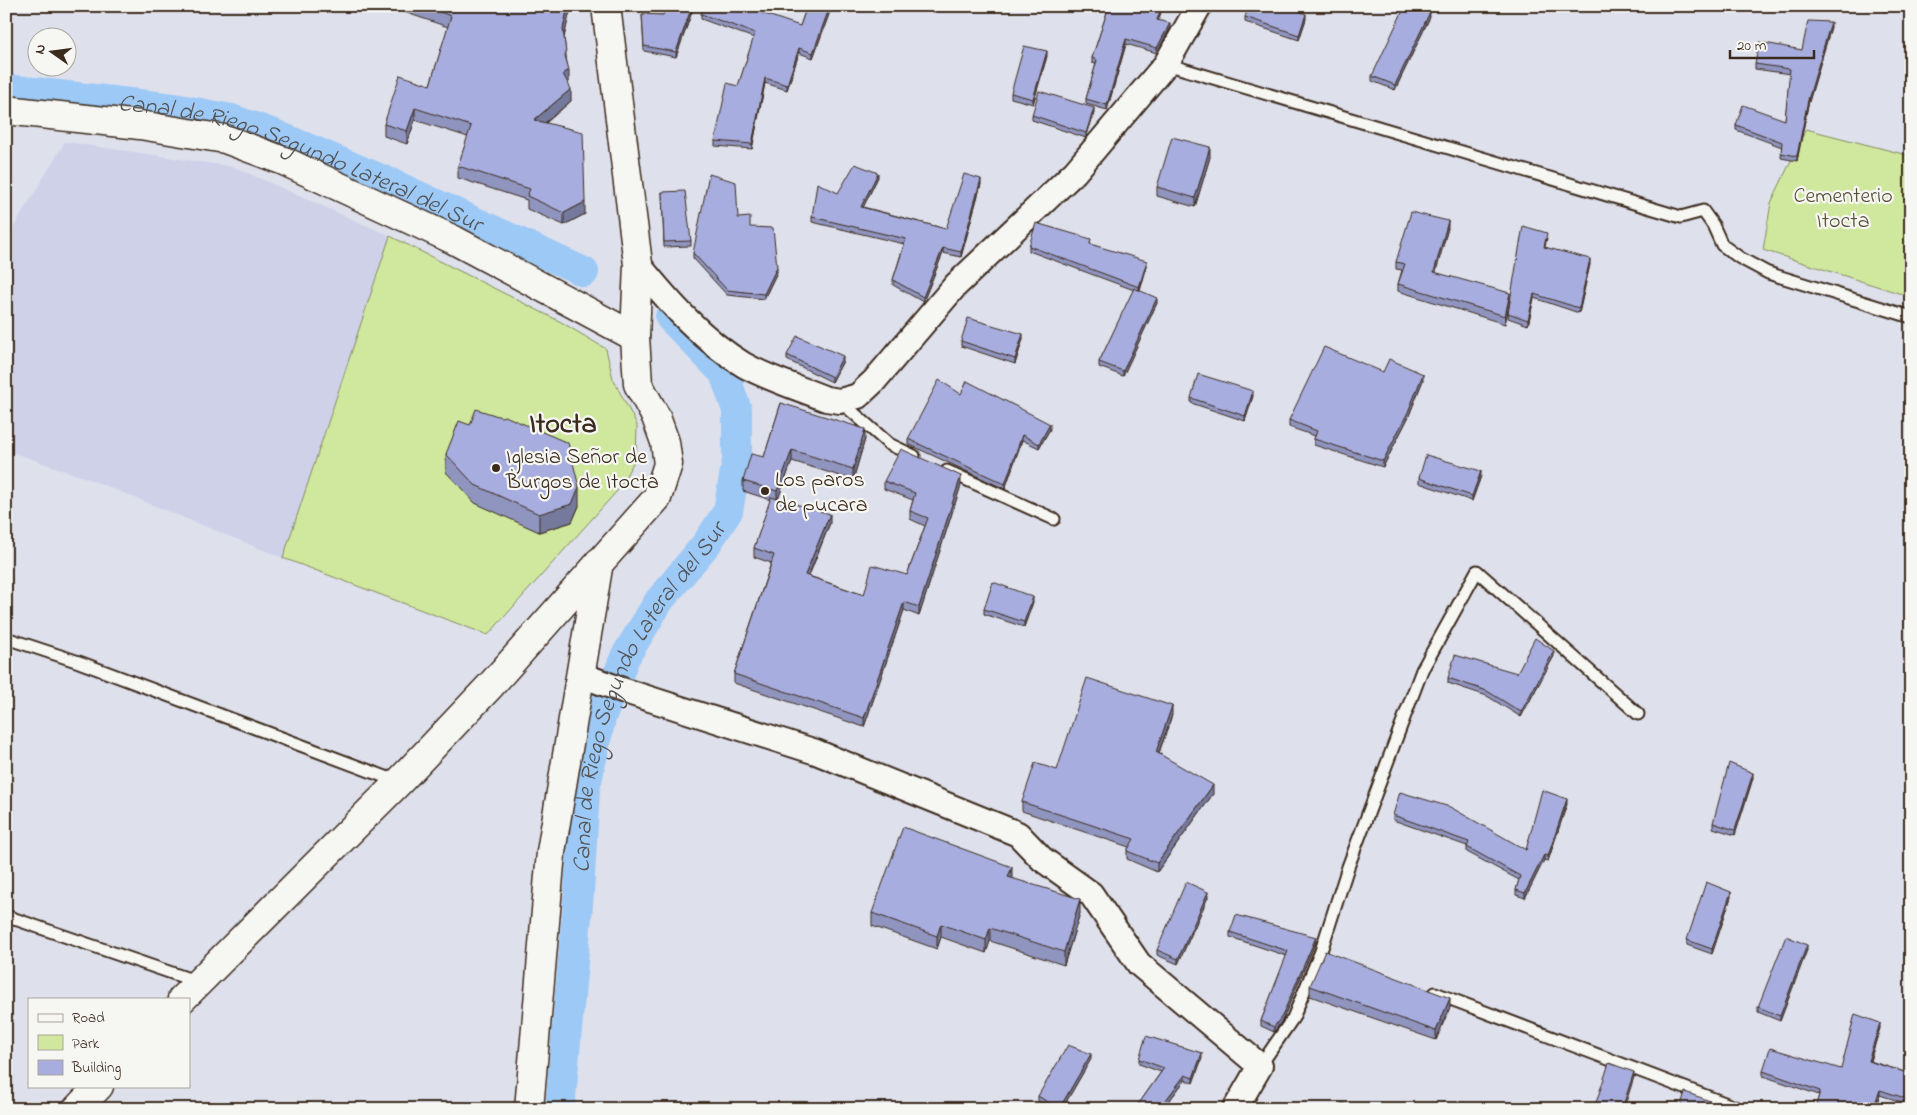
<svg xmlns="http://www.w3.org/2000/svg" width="1917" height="1115" font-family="'Indie Flower',sans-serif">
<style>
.built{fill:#ced1e8}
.green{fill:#cfe89e;stroke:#85895e}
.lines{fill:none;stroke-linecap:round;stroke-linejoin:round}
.canal{stroke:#9cc9f6;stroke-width:30}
.service-casing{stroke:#3b2a1e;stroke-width:15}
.minor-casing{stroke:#3b2a1e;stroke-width:28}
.tertiary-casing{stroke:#3b2a1e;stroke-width:31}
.secondary-casing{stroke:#3b2a1e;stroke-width:31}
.service{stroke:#f6f6f2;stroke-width:11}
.minor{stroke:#f6f6f2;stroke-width:24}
.tertiary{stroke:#f6f6f2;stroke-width:28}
.secondary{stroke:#f6f6f2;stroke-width:28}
.wall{fill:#9095bf;stroke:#3b2a1e}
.shaded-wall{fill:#75799b;stroke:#3b2a1e}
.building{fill:#a7adde;stroke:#3b2a1e}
.poi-dot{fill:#3b2a1e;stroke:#f6f6f2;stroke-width:2}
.labels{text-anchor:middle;stroke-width:4.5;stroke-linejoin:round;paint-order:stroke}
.park-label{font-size:22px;fill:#595038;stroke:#f6f6f2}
.poi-label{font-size:22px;fill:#3b2a1e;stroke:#f6f6f2;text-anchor:start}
.water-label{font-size:24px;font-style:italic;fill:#535254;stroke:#f6f6f2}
.district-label{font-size:28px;font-weight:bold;fill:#3b2a1e;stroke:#f6f6f2}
</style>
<rect width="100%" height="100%" fill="#dee0ec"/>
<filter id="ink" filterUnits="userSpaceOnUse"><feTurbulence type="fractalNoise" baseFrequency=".02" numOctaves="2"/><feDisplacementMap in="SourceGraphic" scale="10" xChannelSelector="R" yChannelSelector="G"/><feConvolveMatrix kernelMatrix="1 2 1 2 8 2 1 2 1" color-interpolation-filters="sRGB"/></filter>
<g filter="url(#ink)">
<path class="built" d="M65,142l169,25 156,69 -107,322 -194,-79 -83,-29v-210z"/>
<path class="green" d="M1806,129l105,27v141l-148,-47 8,-47z
M390,236l171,86 45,27 7,30 24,46 -1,33 -19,33 -129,144 -205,-77z"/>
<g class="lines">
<g class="canal">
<path id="s1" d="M6,89l168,19 57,11 43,15 119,50 191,88"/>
<path id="s2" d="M560,1109l19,-216 6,-104 16,-71 24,-61 34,-56 48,-58 21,-32 9,-51v-50l-13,-37 -54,-56"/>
</g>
<defs>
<path id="service" d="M1166,64l515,153 22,-6 10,14 9,20 18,13 28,15 143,44
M840,401l49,43 25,12
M947,471l107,48
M6,638l73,24 320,120
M6,916l192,66
M1435,993l305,116
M1260,1066l33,-48 28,-67 27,-84 74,-197 55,-99 161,143"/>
<path id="minor" d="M638,264c30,37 64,76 106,101 25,14 55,23 82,34l14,2 18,-5 16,-15 82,-96 119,-113 91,-108 33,-58
M581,675l44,16 191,61 202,82 24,25 49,35 48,70 121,102 -25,43"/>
<path id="tertiary" d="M6,110l134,15 85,14 59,22 170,79 181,97
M529,1109l22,-257 48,-290"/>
<path id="secondary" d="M182,999l217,-217 92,-97 166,-187 11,-34 -3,-22 -9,-25 -18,-33 -3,-47 3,-73 -32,-258
M77,1109l22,-23"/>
</defs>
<use href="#service" class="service-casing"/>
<use href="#minor" class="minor-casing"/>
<use href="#tertiary" class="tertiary-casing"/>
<use href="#secondary" class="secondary-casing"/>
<use href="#service" class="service"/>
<use href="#minor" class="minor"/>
<use href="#tertiary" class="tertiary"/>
<use href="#secondary" class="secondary"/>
</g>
<path class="wall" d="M401,6h170l-7,31 5,45 -1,1 3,18 -25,22 39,91 -21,11 -37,-16v-9l-69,-22v-12l10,-29 -53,-17 -8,24 -23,-8v-12l46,-39 18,-58 -47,-16z
M694,6l-18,51 -32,-6 -2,-37 21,1z
M807,6h25l-19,52 -14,-5 -12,37 -22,-7 -13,66 -37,-3v-5l23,-55 16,-48 -53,-19v-5l99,12z
M1109,6h54l-5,14 12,8 -13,25 -31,-9 -19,66 -21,-6v-5l10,-35 -4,-1v-5z
M1870,6h17l-2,6z
M1245,17l61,2 -7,21 -54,-18z
M1430,17l-35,73 -23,-9v-5z
M1831,27l-23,78 -11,56 -16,-3 1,-11 -46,-17v-5l49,-5 5,-46 -35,-5v-5l47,-14z
M1047,56l-14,48 -22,-6v-5z
M1094,113l-8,25 -54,-18v-5z
M1210,157l-15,50 -38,-11v-9z
M878,177l-15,30 83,22 35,-45 -20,73 -18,-4 -20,49 -30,-17v-5l11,-36 -92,-22v-5l26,-24z
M662,192l29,49v5l-27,1z
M738,218l12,9 27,45 -13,27 -37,-4 -34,-37v-5z
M1448,228l-13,45 75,26 37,-61 -2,9 45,17 -11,49 -45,-15 -6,27 -20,-7 1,-13 -4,19 -107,-33v-7l4,-14 -6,-1v-7z
M1091,244l56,22 -7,25 17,12 -34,73 -24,-9v-5l35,-72 -105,-39v-5z
M1023,339l-8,25 -54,-18v-5z
M787,355l56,6 -11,21 -45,-22z
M1383,372l40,8 -15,38 -25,49 -69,-22v-6l1,-3 -26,-9v-7z
M961,394l89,35 -11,19 -17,-8 -17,49 -97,-45v-5z
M1253,396l-8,25 -54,-18v-5z
M781,403l84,36 -12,41 -61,-19 -14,38 52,24 -21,53 55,19 43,-20 18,-49 -15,-7v-8l3,-11 -29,-11v-8l77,4 -42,131 -15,-6 -40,117 -130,-44v-9l37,-111 -17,-6v-9l17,-48 -28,-9v-10l21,-24z
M446,454l133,52 -7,16 -33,10 -64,-29 -29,-31z
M1481,476l-9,25 -53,-18v-5z
M1033,602l-9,25 -40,-13v-5z
M1554,656l-33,61 -34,-21 -39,-13v-5l69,-5z
M1172,715l-13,38 54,41 -56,78 -30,-13v-8l2,-4 -107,-36v-9l35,-32z
M1753,778l-18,57 -22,-7v-5z
M1567,804l-19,57 -4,-1 -19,38 -9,-3v-5l3,-10 -52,-28v-6l-74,-26v-5l133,35z
M1012,879l68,34 -16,52 -74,-24 -4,12 -45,-16 -4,12 -65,-23v-13z
M1208,897l-30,67 -21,-9v-5z
M1731,897l-19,57 -25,-9v-5z
M1230,932l86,9 -34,80 -8,11 -13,-6v-5l26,-65 -57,-19z
M1807,950l-27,71 -22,-9v-5z
M1310,986l140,21 -14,33 -126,-44z
M1880,1028l-10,33 41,13v31l-31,-10 -5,14h-60l4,-14 -56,-19v-5l78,-2z
M1202,1058l-9,25 -8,-3 -22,29h-28l26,-37 -22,-8v-5z
M1091,1059l-29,50h-11l-13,-8v-5z"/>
<path class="shaded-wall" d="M568,6h3l-8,36v-13z
M692,6h2l-18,51v-5z
M830,6h2l-19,52v-5z
M1162,6h1l-6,19v-5z
M1430,12v5l-35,73v-5z
M1306,14v5l-7,21v-5z
M1831,22v5l-23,78 -11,56v-5l11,-56z
M1170,23v5l-13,25v-5z
M1126,39v5l-19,66v-5z
M799,48v5l-12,37v-5z
M1047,51v5l-14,48v-5z
M569,70v12l-6,5v-13z
M765,78v5l-13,66v-5z
M571,89v12l-37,31v-12z
M415,108v12l-8,24v-13z
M1094,108v5l-8,25v-5z
M1210,147v10l-15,50v-9z
M878,173v4l-17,35v-5z
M981,179v5l-20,73v-5z
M585,202v12l-21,11v-12z
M1448,221v7l-14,51v-7z
M943,248v5l-20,49v-5z
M1590,259v5l-11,49v-5z
M1147,261v5l-8,26v-5z
M777,267v5l-13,27v-5z
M1510,293v8l-5,23v-8z
M1534,294v4l-6,27v-5z
M1157,298v5l-34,73v-5z
M1023,334v5l-8,25v-5z
M843,356v5l-11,21v-5z
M1423,374v6l-15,38 -25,49v-6z
M1253,391v5l-8,25v-5z
M1050,424v5l-11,19v-4z
M865,429v10l-12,41v-11z
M1022,435v5l-17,49v-5z
M792,450v11l-15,41v-11z
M1481,471v5l-9,25v-5z
M961,476v9l-42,131v-9z
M579,487v19l-7,16 -33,10v-18z
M830,514v9l-25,61v-9z
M1033,597v5l-9,25v-5z
M904,602v8l-40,117v-9z
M1554,651v5l-33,61v-5z
M1172,706v9l-16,45v-8z
M1753,773v5l-18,57v-5z
M1213,785v9l-56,78v-9z
M1567,799v5l-19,57v-5z
M1544,855v5l-19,38v-5z
M1012,867v13l-4,-3z
M1208,892v5l-30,67v-5z
M1731,892v5l-19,57v-5z
M1080,899v14l-16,52v-13z
M941,924v13l-4,12v-13z
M990,928v13l-4,12v-13z
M1316,937v4l-34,80 -8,11v-5z
M1807,945v5l-27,71v-5z
M1450,998v9l-14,33v-9z
M1880,1023v5l-12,38v-5z
M1202,1053v5l-9,25v-5z
M1091,1054v5l-29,50h-3z
M1634,1072v5l-10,32h-2z
M1185,1075v5l-22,29h-4z
M1880,1090v5l-5,14h-2z"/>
<path class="building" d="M424,6h144l-5,23 3,24 -1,2 4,15 -6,4 8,15 -37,31 49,12 2,70 -21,11 -37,-17 3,-7 -72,-23 13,-40 -56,-18 -8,23 -23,-7 16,-49 30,10 21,-69z
M667,6h25l-16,46 -32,-6 -2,-32 21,1z
M704,6h37l59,20 7,-20h23l-17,47 -14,-5 -12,37 -22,-7 -13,66 -37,-3 12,-58 11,3 17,-53 -54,-19z
M1109,6h53l-5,14 13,3 -13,25 -31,-9 -19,66 -21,-6 11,-39 -5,-2z
M1249,6h37l20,8 -7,21 -54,-18z
M1405,6h11l14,6 -35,73 -23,-9z
M1808,21l23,1 -23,78 -11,56 -16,-3 1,-11 -46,-17 7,-20 42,15 5,-51 -35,-5 4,-22 43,8z
M1024,46l23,5 -14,48 -22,-6z
M1039,91l55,17 -8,25 -54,-18z
M1172,137l38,10 -15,51 -38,-11z
M855,164l23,9 -17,34 85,22 18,-55 17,5 -20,73 -18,-4 -20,49 -30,-17 13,-41 -94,-22 5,-34 21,10z
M709,174l27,8 2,36 12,-1v10l23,1 4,39 -13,27 -37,-4 -34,-37z
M685,191l6,50 -27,1 -2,-50z
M1411,212l37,9 -14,51 76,21 -5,23 -107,-32 7,-20 -9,-2z
M1036,223l55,16 -1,5 57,17 -8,26 -110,-41z
M1523,226l24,7 -3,14 46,12 -11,49 -45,-14 -6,26 -20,-7z
M1134,288l23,10 -34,73 -24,-9z
M968,318l55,16 -8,25 -54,-18z
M797,336l46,20 -11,21 -45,-22z
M1324,347l59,25 6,-13 34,15 -15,38 -25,49 -69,-22 3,-8 -28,-11z
M1198,374l55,17 -8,25 -54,-18z
M939,380l22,14 6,-13 83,43 -11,20 -17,-9 -17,49 -97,-45z
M781,403l84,26 -12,40 -61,-19 -15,41 -34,-10 8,-27 13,3z
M476,409l25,8 4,-1 63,27 11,44 -7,17 -33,10 -64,-29 -29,-31 13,-33 11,4z
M901,449l60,27 -42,131 -15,-5 -40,116 -130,-44 40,-119 -20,-7 17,-51 59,17 -25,61 59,20 8,-30 35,10 21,-57 -18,-7 5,-18 -31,-12z
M1426,455l55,16 -9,25 -53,-18z
M993,582l40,15 -9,25 -40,-13z
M1535,638l19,13 -33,61 -34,-21 -39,-13 7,-23 62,18z
M1087,678l85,28 -16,46 57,33 -56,78 -30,-12 7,-12 -112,-37 13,-39 22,7z
M1729,763l24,10 -18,57 -22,-7z
M1542,790l25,9 -19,57 -4,-1 -19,38 -9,-3 4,-14 -53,-29 2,-5 -76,-27 7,-23 50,15 76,43z
M903,827l109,40 -4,10 72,22 -16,53 -74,-24 -4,12 -45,-16 -4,12 -65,-23z
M1186,882l22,10 -30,67 -21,-9z
M1706,882l25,10 -19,57 -25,-9z
M1236,915l80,22 -34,79 -8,11 -13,-6 27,-70 -58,-19z
M1786,936l21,9 -27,71 -22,-9z
M1325,951l125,47 -14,33 -126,-45z
M1855,1014l25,9 -12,38 43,13v26l-31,-10 -7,19h-58l5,-18 -57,-20 7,-23 71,21z
M1146,1036l56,17 -9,25 -8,-3 -26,34h-24l29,-41 -25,-9z
M1068,1045l23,9 -32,55 -21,-13z
M1609,1063l25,9 -12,37h-28z
M1685,1092l25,9 -2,8h-28z
M1342,1103l16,6h-18z"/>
</g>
<g class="poi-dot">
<circle cx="496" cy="468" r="5"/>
<circle cx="765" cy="491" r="5"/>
</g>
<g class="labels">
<g class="park-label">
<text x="1843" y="202">Cementerio<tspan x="1843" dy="25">Itocta</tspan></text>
</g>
<g class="poi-label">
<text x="506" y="463">Iglesia Señor de<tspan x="506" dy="25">Burgos de Itocta</tspan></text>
<text x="775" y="486">Los paros<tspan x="775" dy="25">de pucara</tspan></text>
</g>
<g class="water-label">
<text dy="8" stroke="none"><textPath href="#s1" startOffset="306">Canal de Riego Segundo Lateral del Sur</textPath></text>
<text dy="8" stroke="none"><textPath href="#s2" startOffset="430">Canal de Riego Segundo Lateral del Sur</textPath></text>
</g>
<g class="district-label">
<text x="563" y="432">Itocta</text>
</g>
</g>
<rect width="1917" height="1115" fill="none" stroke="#f6f6f2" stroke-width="25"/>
<rect x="12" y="12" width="1892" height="1090" fill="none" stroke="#3b2a1e" stroke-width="2" filter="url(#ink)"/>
<rect x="28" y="998" width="162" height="90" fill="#f6f6f2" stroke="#aba49d"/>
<rect x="38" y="1014" width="25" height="8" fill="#f6f6f2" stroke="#aba49d"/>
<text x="72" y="1022" font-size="15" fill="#3b2a1e">Road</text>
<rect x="38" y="1035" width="25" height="15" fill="#cfe89e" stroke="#aba49d"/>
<text x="72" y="1048" font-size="15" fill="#3b2a1e">Park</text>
<rect x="38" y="1060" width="25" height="15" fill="#a7adde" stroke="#aba49d"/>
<text x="72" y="1072" font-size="15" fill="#3b2a1e">Building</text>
<g transform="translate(52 52) rotate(284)"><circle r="24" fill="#f6f6f2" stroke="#aba49d"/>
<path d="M0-4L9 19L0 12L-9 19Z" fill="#3b2a1e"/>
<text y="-8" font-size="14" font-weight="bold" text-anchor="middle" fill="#3b2a1e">N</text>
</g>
<path d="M1730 50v8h84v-8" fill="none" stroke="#3b2a1e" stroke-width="2.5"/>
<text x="1737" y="50" font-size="15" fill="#3b2a1e" stroke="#f6f6f2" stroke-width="4" paint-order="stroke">20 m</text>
</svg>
